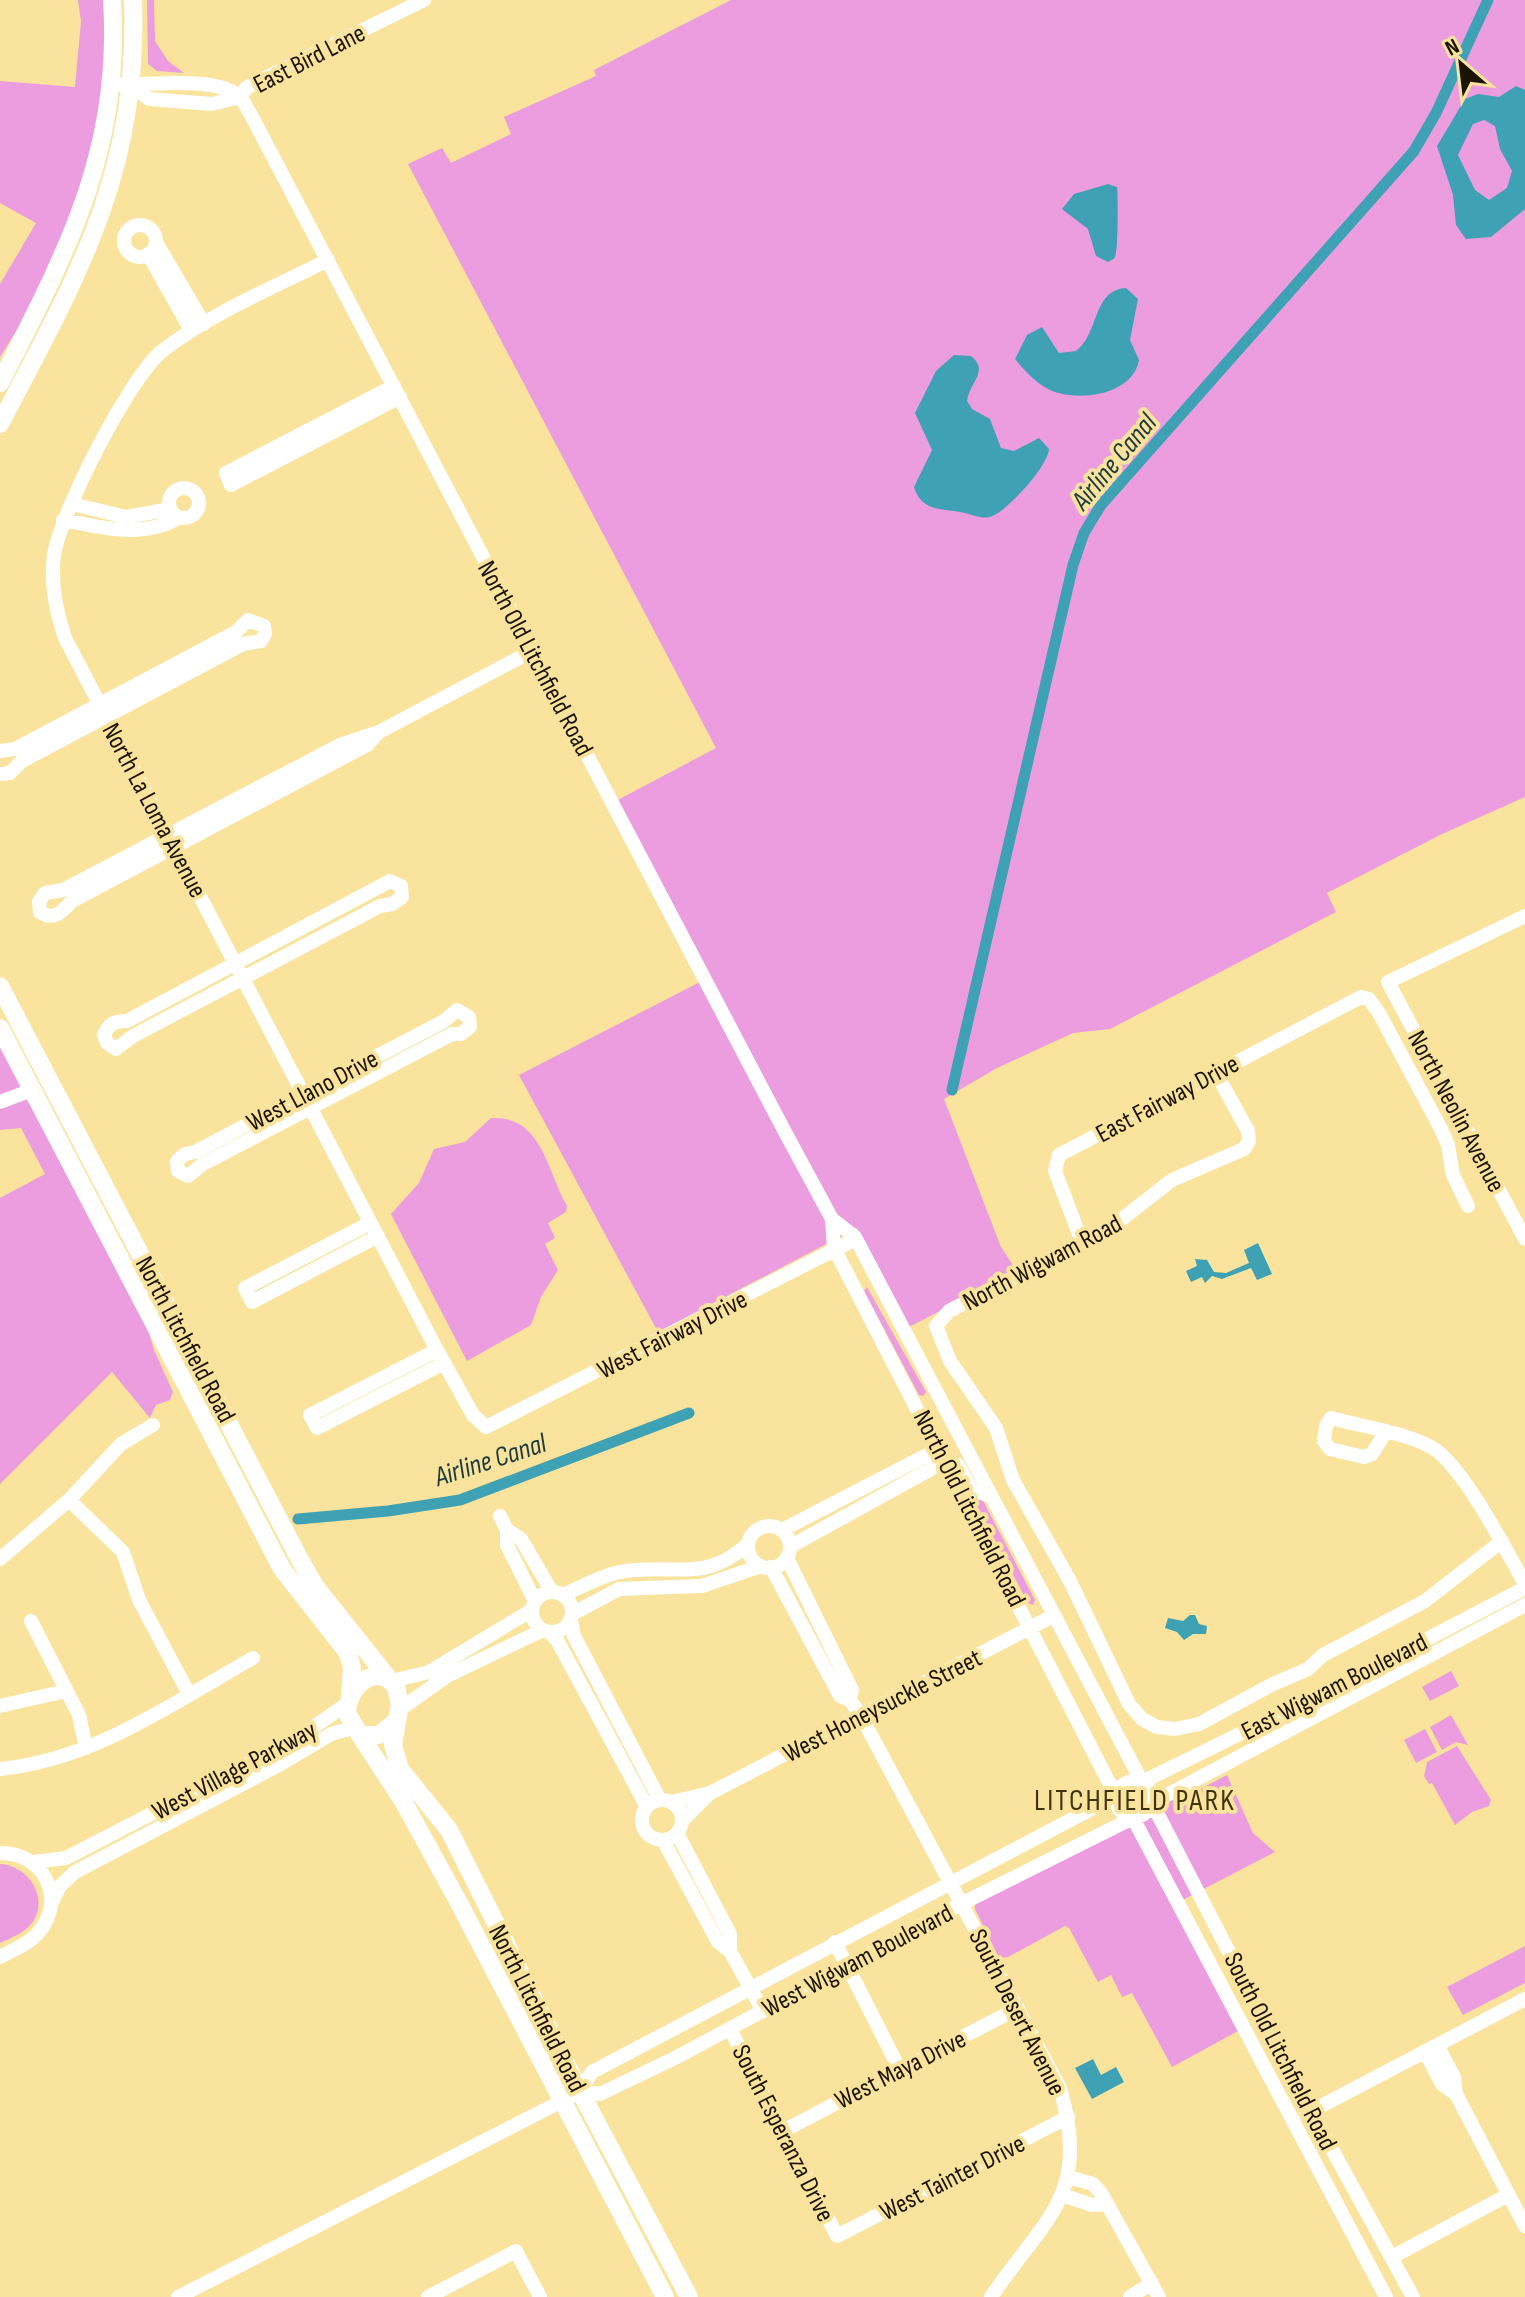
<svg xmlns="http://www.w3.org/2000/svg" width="1525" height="2297" font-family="'Sofia Sans Condensed',sans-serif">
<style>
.green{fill:#eb9ddf}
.water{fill:#3fa1b4;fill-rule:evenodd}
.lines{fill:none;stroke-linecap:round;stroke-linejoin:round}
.canal{stroke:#3fa1b4;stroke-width:11}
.minor{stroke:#fff;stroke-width:14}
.major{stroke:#fff;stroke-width:18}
.labels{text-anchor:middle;stroke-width:8;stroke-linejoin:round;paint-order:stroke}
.street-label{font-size:26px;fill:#1b1300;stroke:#f9e39d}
.water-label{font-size:28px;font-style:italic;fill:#1c3a40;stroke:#f9e39d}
.quarter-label{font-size:30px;letter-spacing:2px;fill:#3f340f;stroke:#f9e39d}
</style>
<rect width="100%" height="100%" fill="#f9e39d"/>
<path class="green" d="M78,0h29l-5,108 -17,79 -55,122 -30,48v-73l36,-61 -36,-20v-122l75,6 6,-66z
M147,0h7l1,41 13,20 16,12 -27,-2 -9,-7z
M731,0h794v797l-83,37 -115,59 9,19 -226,117 -37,4 -76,35 -53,31 57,148 16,24 -108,56 -52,-99 -199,104 -139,-257 185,-95 -92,-177 104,-55 -308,-584 34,-16 9,15 60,-29 -7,-17 92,-41 -2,-6z
M0,1037l142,272 12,41 19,42 -3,8 -14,5 -6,13 -38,-46 -112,112v-286l45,-24 -24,-46 -21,2z
M491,1118c51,-3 56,53 76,88l-1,6 -18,11 7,15 -10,6 13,26 -17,27 -10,28 -64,36 -76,-147 28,-31 15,-34 31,-7z
M867,1287l59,105 -3,4 -4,-1 -55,-104z
M977,1489l58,111 -2,5 -5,-2 -58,-110z
M1451,1671l8,15 -29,15 -8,-14z
M1451,1715l17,30 -12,-3 -14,8 -12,-23z
M1425,1729l12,23 -21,11 -12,-23z
M1457,1746l34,54 -2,6 -17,6 -17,13 -23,-42 -3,1 -5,-8 3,-14z
M1227,1775l26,58 22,19 -100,52 63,127 -66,36 -40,-74 -10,4 -11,-22 -13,7 -29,-54 -4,-2 -57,31 -9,1 -24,-49v-6l199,-106 15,-2z
M0,1864c28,1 50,34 32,59 -8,10 -21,15 -32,20z
M1525,1946v37l-62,32 -16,-28z"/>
<path class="water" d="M1516,86l9,4v119l-34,28 -25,2 -10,-14 -3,-30 -16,-49 28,-47 13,-5 21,3zM1484,120l11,6 5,23 12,22 -5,17 -18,12 -14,-10 -17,-35 15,-31z
M1108,184l9,3c1,5 1,59 -1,65 -1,7 -2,7 -8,10l-12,-6 -8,-27 -26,-20 12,-15z
M1126,288l12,11 -8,41 9,20c-6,36 -64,43 -91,29 -12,-6 -24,-19 -33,-30l12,-24 15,-8 17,26 17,-2c24,-18 16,-61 50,-63z
M954,355l17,1c19,15 -2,27 -4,45l5,8 18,10 11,29 13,3 25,-13 10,11c-1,17 -42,63 -59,68 -9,2 -16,-2 -25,-4 -21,-5 -43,0 -51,-26l18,-37 -17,-37 21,-42z
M1258,1243l14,31 -15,6 -6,-12 -29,11 -10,-3 -7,7 -3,-6 -11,5 -5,-11 11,-5 -2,-7 12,1 7,12 12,1 23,-10 -5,-13z
M1190,1615h5l4,9 8,2 -1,8h-13l-9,6 -7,-8 -12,-4 3,-10 15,3z
M1093,2059l8,16 15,-8 8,15 -32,17 -17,-31z"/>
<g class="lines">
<path class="canal" d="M952,1090l121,-525 11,-32 17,-28 313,-354 22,-38 52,-113
M298,1519l90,-8 72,-11 229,-87"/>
<path class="minor" d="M112,84c31,3 103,-10 128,13 4,4 7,12 10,16l535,1019 47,87 23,18 287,545 193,-95 190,-99
M132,86l17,13 63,5 28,-7
M240,97l6,-9 19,-10 159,-78
M124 241a16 16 0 1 1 32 0a16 16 0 1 1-32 0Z
M156,242l48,82
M148,254l43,76
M328,260c-55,28 -117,53 -166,91 -33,27 -101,161 -108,204 -4,29 2,56 11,83l372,712 36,65 13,12 370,-188
M394,386l-168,87 5,12 169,-88
M169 503a15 15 0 1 1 30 0a15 15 0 1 1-30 0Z
M72,504l54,13 44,-8
M63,520c39,8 81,19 117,-3
M379,732l-12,13 -295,156c-11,12 -18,20 -32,11l-1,-10 6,-9 18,-3 277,-145 39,-13 153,-81
M0,751l15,-2 221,-117 12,-12 16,6 1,8 -4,7 -18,3 -221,117 -12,12 -10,1
M390,881l11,5 1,11 -10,7 -12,2 -247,130 -17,13 -9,-6 -3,-8c5,-12 11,-14 23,-14z
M1525,916l-137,66 137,257
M457,1010l12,7 1,10 -9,7h-9l-249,130 -15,12 -10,-5 -1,-10 8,-7 10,-2 249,-131z
M1216,1073l32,58 1,10 -5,8 -72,31 -55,43 -168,88 -13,15 14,35 46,67 17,52 57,101 59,123 13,15 15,8 18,2 24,-5 74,-40 35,-15 15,-14 102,-54 77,-60
M0,1102l32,-12
M370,1223l-125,65 7,14 126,-66
M1082,1242l-27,-71 4,-16 302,-158 8,2 10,14 62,116 7,16 5,30 15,31
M437,1350l-127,65 7,13 127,-65
M1385,1433l-13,21 -8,3 -34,-8 -6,-8 2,-15 5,-8c28,8 84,16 106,33 30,23 69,99 88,133
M958,1465l14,25 19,6
M69,1500l54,52 16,48 50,94
M500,1516l7,14v15l28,56
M748 1547a21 21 0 1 1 42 0a21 21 0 1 1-42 0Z
M507,1530l14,9 31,53
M782,1530l143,-74 8,3 9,-4
M791,1546l140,-77 2,-10
M787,1558l65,132 -2,10
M0,1559l69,-59 52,-56 32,-19
M771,1567l69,129 10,4 11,16 199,372c31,108 -14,128 -69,209
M532 1612a20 20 0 1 1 40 0a20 20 0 1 1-40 0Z
M562,1595c21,-8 41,-21 64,-24 49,-7 79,12 122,-27
M572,1614l47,-25 83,-3 59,-20
M31,1621l48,94 7,33
M571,1621l3,15 86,164
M549,1632l8,8 90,167
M392,1681l37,-9 103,-62
M0,1706l66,-15
M399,1710l48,-34 96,-46
M0,1769c94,-9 173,-66 253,-111
M1116 1799a18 18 0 1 1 36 0a18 18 0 1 1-36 0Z
M642 1820a20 20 0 1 1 40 0a20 20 0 1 1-40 0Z
M671,1802l39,-9 343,-177
M682,1821l28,-28
M677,1833l53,101v17
M663,1840l55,102 12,9 33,60
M0,1853c43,-1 68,46 38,80 -9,11 -25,17 -38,24
M34,1862l32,-4 230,-119 51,-35
M52,1902l8,-16 15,-14 204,-107 52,-31 22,-6
M835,1942l65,128
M730,2029l107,207 231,-119
M1425,2052l17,32 14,10 -2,-17 -17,-32
M580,2091l20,3 77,-37 286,-154 170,-85 253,479
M1456,2094l69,132
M1306,2114l219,-115
M783,2131l235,-123
M1069,2177l24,7 8,9 58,104
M1062,2195l30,10 14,-1
M1392,2257l116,-62
M178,2297l382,-195 20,-11 12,-19 524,-276 -282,-548 -2,-29
M428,2297l88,-46 24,46
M1130,2297l22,-14
M1413,2297l-102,-186 -159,-308 373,-198"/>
<path class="major" d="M0,383c66,-130 122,-232 112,-383
M0,424c77,-147 139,-251 133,-424
M0,986l299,572 16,28 74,93
M0,1028l282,541 66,84 4,15 -2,26
M395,1722l-16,13h-19l-13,-22c0,-25 29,-53 49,-26l4,18 -7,40 7,24 49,61 131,261 109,206
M360,1735l43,66 55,100 207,396"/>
</g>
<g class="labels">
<g class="street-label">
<text transform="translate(309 58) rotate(-27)" y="9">East Bird Lane</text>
<text transform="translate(536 658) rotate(62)" y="9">North Old Litchfield Road</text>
<text transform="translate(155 810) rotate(62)" y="9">North La Loma Avenue</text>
<text transform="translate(312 1090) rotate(-28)" y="9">West Llano Drive</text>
<text transform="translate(1167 1098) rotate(-28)" y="9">East Fairway Drive</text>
<text transform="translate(1457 1111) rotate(62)" y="9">North Neolin Avenue</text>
<text transform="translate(1042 1262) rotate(-28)" y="9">North Wigwam Road</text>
<text transform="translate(672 1334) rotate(-27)" y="9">West Fairway Drive</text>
<text transform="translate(186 1339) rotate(62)" y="9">North Litchfield Road</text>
<text transform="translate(970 1508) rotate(63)" y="9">North Old Litchfield Road</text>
<text transform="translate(1334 1686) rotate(-27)" y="9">East Wigwam Boulevard</text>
<text transform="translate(882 1705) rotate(-27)" y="9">West Honeysuckle Street</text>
<text transform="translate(234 1770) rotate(-28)" y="9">West Village Parkway</text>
<text transform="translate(857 1960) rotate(-28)" y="9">West Wigwam Boulevard</text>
<text transform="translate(538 2008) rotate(63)" y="9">North Litchfield Road</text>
<text transform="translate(1018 2012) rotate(63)" y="9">South Desert Avenue</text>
<text transform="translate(1281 2051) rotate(63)" y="9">South Old Litchfield Road</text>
<text transform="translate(900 2069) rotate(-27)" y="9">West Maya Drive</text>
<text transform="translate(784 2133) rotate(63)" y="9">South Esperanza Drive</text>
<text transform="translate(952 2177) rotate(-27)" y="9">West Tainter Drive</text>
</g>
<g class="water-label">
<text transform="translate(1113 461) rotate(-50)" y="10">Airline Canal</text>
<text transform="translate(490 1459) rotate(-18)" y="10">Airline Canal</text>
</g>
<g class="quarter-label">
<text x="1135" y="1810">LITCHFIELD PARK</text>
</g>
</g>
<g transform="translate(1461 64) rotate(332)" stroke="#f9e39d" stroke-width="6" paint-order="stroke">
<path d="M0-6L14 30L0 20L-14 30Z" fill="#1b1300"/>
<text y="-12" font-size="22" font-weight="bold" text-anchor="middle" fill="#1b1300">N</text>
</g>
</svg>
